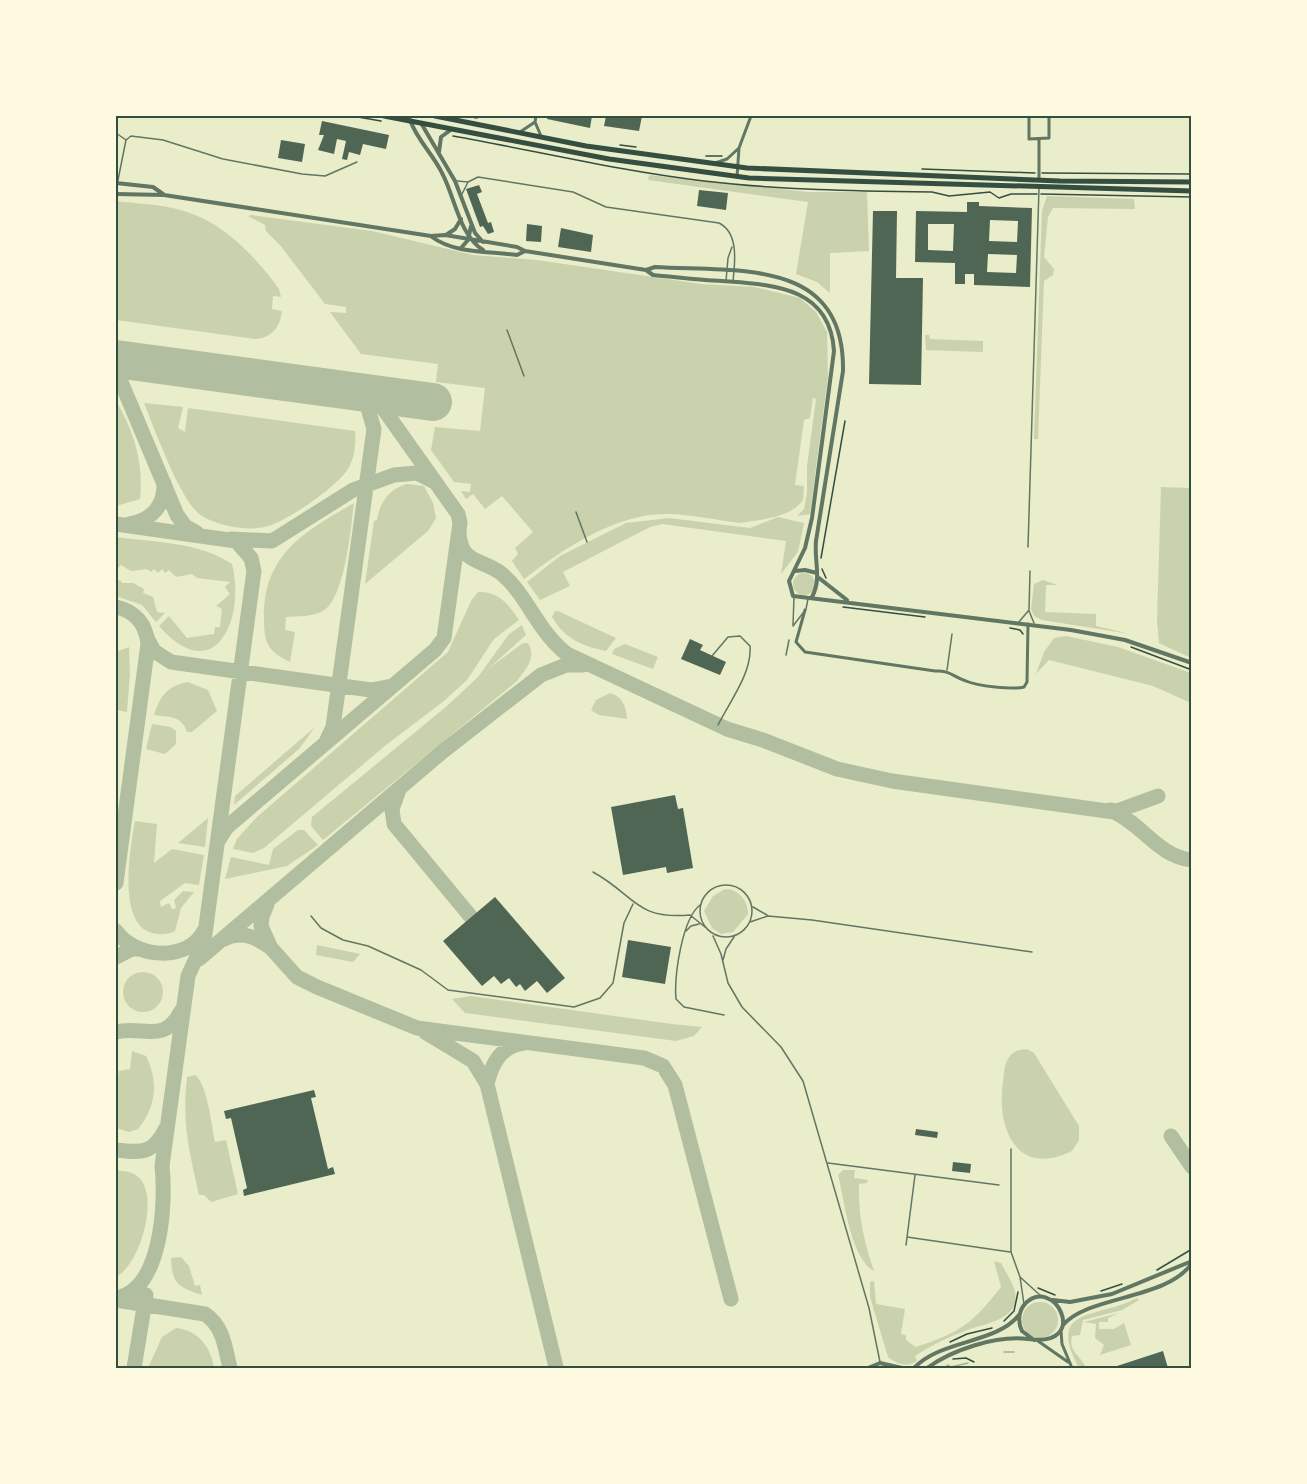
<svg xmlns="http://www.w3.org/2000/svg" width="1307" height="1484" font-family="Montserrat,sans-serif">
<style>
.green{fill:#cad2ad}
.lines{fill:none;stroke-linecap:round;stroke-linejoin:round}
.stream{stroke:#a3b18a;stroke-width:1.5}
.taxiway{stroke:#b2bea0;stroke-width:15}
.runway{stroke:#b2bea0;stroke-width:38}
.building{fill:#4f6655;fill-rule:evenodd}
.path{stroke:#344e41;stroke-width:1.5}
.service{stroke:#617663;stroke-width:1.5}
.minor{stroke:#617663;stroke-width:3}
.tertiary{stroke:#617663;stroke-width:4}
.trunk{stroke:#344e41;stroke-width:5}
.neatline{fill:none;stroke:#344e41;stroke-width:2}
</style>
<rect width="100%" height="100%" fill="#e9edc9"/>
<path class="green" d="M649,175l159,17h59l2,59 -39,2v40l-13,-11 -21,-8 12,-72 -160,-22z
M1047,196l87,3 1,10 -82,-1 -5,9 -4,40 10,12 -1,6 -9,6 -6,158h-4l8,-228z
M116,201c22,3 47,3 68,10 39,11 72,46 95,78l2,8 -8,-1 -1,13 10,2c-2,16 -10,27 -27,28l-139,-19z
M251,215l121,16 101,24 64,5 164,24 54,3 45,11 16,14 11,20 1,44 -18,138 -13,2 7,-7 3,-16v-27l9,-67 -3,-1 -3,20 -6,2 -9,65 9,1 -1,14c-12,18 -45,20 -64,23 -22,-3 -46,-8 -69,-9 -53,-2 -105,34 -146,65l-12,-18 6,-7 -3,-6 18,-16 -31,-36 -17,13 -12,-15 -7,5 -5,-8 9,1 1,-8 -17,-2 -23,-32 4,-23 45,4 5,-43 -49,-6 2,-18 -77,-10 -31,-42 16,1v-6l-21,-3 -45,-59 -14,-14 -1,-6 -17,-9z
M925,335h4l1,4 53,2v11l-57,-2z
M116,401c18,29 28,64 24,98l-24,7z
M144,403l39,4 -5,21 7,4 3,-24 167,23c1,12 0,25 -6,36 -9,18 -64,56 -84,60 -20,4 -46,-1 -63,-11 -21,-12 -48,-89 -58,-113z
M407,484l17,2 9,17 3,15 -8,13 -63,53 9,-63 3,-1c3,-18 12,-31 30,-36z
M1161,487l30,1v170l-32,-15 -2,-23z
M354,503c-3,24 -9,96 -31,108 -11,6 -25,5 -37,6l-1,13 10,2 -5,30c-22,-11 -26,-18 -26,-43 -1,-65 40,-87 90,-116z
M778,517l26,6 -6,29 -17,22 5,-33 -124,-17 -12,3 -87,45 7,14 -30,14 -13,-18 33,-26 66,-33 43,-5 81,10z
M116,537c37,5 84,5 116,27 14,56 -18,125 -73,62l10,-10 18,22 27,-4 1,-7h5l2,-18 -6,-3 14,-12 -5,-7 5,-5 -33,-4 -5,-4 -16,3 -7,-7 -4,3 -3,-4 -4,4 -4,-4 -3,3 -4,-3 -16,2 -10,-6 -5,5z
M793 584a11 11 0 1 1 22 0a11 11 0 1 1-22 0Z
M120,580l2,3h11l11,6 -1,4 10,4 4,15 8,1 -9,9 -14,-17 -26,-9v-14z
M1043,580l15,5h-12l-1,27 51,2v12l34,8 -88,-14 -8,-4 -3,-7 3,-25z
M478,592c21,-1 31,13 41,28l-25,19 -27,41 -23,21 -58,44 -122,103 -11,5 -20,-4 4,-10 20,-22 191,-165 23,-51z
M555,611h3l58,27 -10,13c-24,-5 -41,-12 -54,-34z
M522,625l4,10 -38,34 35,-26h5c9,15 -2,26 -11,38l-194,159 -12,-14 1,-9 135,-111 31,-29 31,-43z
M1066,636l52,11 73,26v30l-38,-17 -104,-26 -13,14 8,-22 10,-14z
M625,644l33,13 -5,12 -41,-15 2,-5z
M129,647l1,27 -3,38 -11,-2v-58z
M188,682l20,8 9,21 -25,21h-5c-4,-16 -19,-15 -33,-17 6,-19 13,-29 34,-33z
M610,693c13,4 16,13 17,26l-28,-4 -8,-5 5,-10z
M152,724l19,3 5,4v13l-11,10 -19,-5z
M315,727l-16,22 -65,56 1,-9z
M208,818l-3,29 -27,-4z
M135,821l22,3 -3,39 18,-14 32,6 -5,30 -14,-2 -25,18 1,6 8,-4 3,6 4,-1 -2,-8 9,-9 11,1 -13,16 -6,23c-7,4 -15,4 -23,2 -35,-9 -22,-85 -17,-112z
M298,830h6l14,15 -31,21 -62,13 6,-22 38,8 4,-16z
M725,889c14,0 23,12 23,25l-15,18 -12,2 -9,-6 -8,-17 9,-15z
M317,945l43,9 -7,8 -37,-7z
M123 992a20 20 0 1 1 40 0a20 20 0 1 1-40 0Z
M471,996l201,28 30,3 -8,9 -18,5 -211,-28 -13,-14z
M1027,1049l7,4 45,73v14l-7,11c-55,27 -76,-22 -69,-69 1,-9 1,-19 7,-26 5,-6 10,-6 17,-7z
M132,1051l14,5c13,26 10,51 -8,73l-9,3 -13,-4v-40l3,-17 11,-2z
M195,1075c12,8 17,52 20,67l11,-2 12,54 -27,8 -7,-7h-5c-10,-45 -17,-71 -12,-118z
M116,1170c5,1 13,1 18,4 28,13 8,90 -18,103z
M843,1170h12l-1,8 14,2 -1,3 -8,1c-1,31 5,58 15,87 -24,-14 -29,-69 -36,-96z
M181,1257l8,9 6,20 5,-1 2,10c-24,-8 -30,-11 -31,-37z
M994,1261l7,2c4,8 10,17 13,25 10,33 -31,35 -49,43 -17,6 -35,15 -50,25l2,5c-11,7 -20,3 -29,-4l-18,-60v-15l4,-1 2,23 29,5 -4,25 5,1v5l10,7c45,-15 56,-23 85,-60z
M1137,1298l2,2 -17,10 -39,10 -3,15 -8,1c-4,16 10,20 14,32h-7c-34,-62 19,-49 58,-70z
M1022 1320a18 18 0 1 1 36 0a18 18 0 1 1-36 0Z
M1119,1313l-11,5v4h-9v7h15l10,-6 7,22 -31,10 4,-10 -9,-7 1,-14 -12,-2z
M176,1328c22,2 35,19 38,40h-66l14,-31z"/>
<g class="lines">
<path class="stream" d="M1004,1352h10
M947,1365l4,2 17,-4"/>
<path class="taxiway" d="M116,370l61,145 8,11 12,7
M116,524l120,17 15,17 3,13 -50,370 -16,35 -26,190c4,37 0,124 -46,132
M130,524c22,-4 35,-19 34,-41
M459,531c1,34 23,27 43,43 25,21 36,58 65,80l160,75 36,11 74,29 55,12 222,31c28,12 45,45 78,48
M231,539l41,2 81,-51 41,-15 23,-2 18,9
M116,607c19,4 30,17 32,37l-32,239
M147,638l7,13 17,11 200,28 21,-4
M327,740l6,-13 41,-298 -7,-24 -20,-14
M399,790l-7,19 2,15 77,93
M1110,810l7,1 41,-15
M218,841l9,-14 208,-177 9,-12 16,-115 -2,-9 -78,-110 -18,-11
M269,899l-7,18 -1,9 10,22 26,29 20,10 100,41 227,30 19,8 12,19 56,214
M116,931c19,27 71,32 88,0
M224,939c17,-9 32,-2 47,9
M116,957l16,-8h8
M199,959l243,-207 99,-77 25,-10h17
M116,1032c26,-7 48,13 65,-21
M425,1032l48,29 14,23 69,283
M487,1084c5,-21 14,-38 37,-41
M1171,1136l21,31
M116,1150c26,3 37,4 50,-22
M116,1300l89,14c19,13 20,34 25,54
M134,1368l12,-73"/>
<path class="runway" d="M116,359l317,43"/>
</g>
<path class="building" d="M547,116h45l-2,12 -43,-9z
M606,116h36l-3,15 -35,-5z
M322,121l67,14 -3,14 -23,-5 -3,11 -11,-3 -2,8 -5,-1 4,-18 -9,-2 -3,15 -16,-4 6,-15h-5z
M281,140l24,4 -3,18 -24,-4z
M479,185l3,7 -5,2 11,29 3,-1 3,10 -6,2 -5,-8 -3,1 -14,-38z
M699,190l29,3 -2,17 -29,-4z
M967,202h12v4l53,2 -2,79 -56,-2v-11h-9v10h-10v-21l-40,-1 1,-51 51,1zM990,220l28,1 -1,21 -28,-1zM928,224h26l-1,27 -25,-1zM988,254l29,1 -1,18 -29,-1z
M873,211h24l-1,67h27l-2,107 -52,-1z
M527,224l15,2 -1,16 -15,-1z
M561,228l32,7 -2,17 -33,-5z
M690,639l13,6 -3,5 26,12 -6,13 -39,-16z
M675,795l3,14 5,-1 10,60 -26,5 -1,-6 -43,8 -12,-68z
M495,897l70,81 -18,15 -10,-12 -12,10 -5,-7 -4,3 -7,-9 -8,6 -7,-8 -12,10 -39,-45z
M628,940l43,7 -6,37 -43,-7z
M314,1090l2,7 -5,1 17,71 5,-2 2,7 -91,22 -1,-6 4,-2 -16,-70 -5,1 -2,-8z
M916,1129l22,3 -1,6 -22,-3z
M953,1162l18,2 -1,9 -18,-2z
M1163,1351l5,17h-50l-1,-2z"/>
<g class="lines">
<path class="path" d="M352,116l29,5
M465,116l12,2
M453,136c84,15 166,35 251,45 76,9 152,10 228,11l17,4 41,-4 9,6 12,-4h26
M620,145l16,2
M706,156h16
M922,169l113,4
M1042,173l150,1
M1041,194l151,3
M821,558l24,-137
M822,569l4,9
M843,607l82,10
M1010,628l10,2 3,4
M1131,647l61,23
M1157,1270l35,-21
M1038,1288l17,7
M1101,1291l21,-7
M1004,1321l10,-10 4,-19
M950,1342l17,-8 25,-6
M953,1359l13,-1 8,4"/>
<path class="service" d="M116,133l10,7 5,-4 32,4 60,19 79,15 23,2 32,-14
M457,181l11,1 10,-5 95,15 33,15 113,16c20,10 16,39 14,58
M116,190l10,-50
M462,194l6,-12
M726,281l2,-23 4,-11
M507,330l17,46
M576,512l11,30
M1028,547l11,-359
M806,609l2,-10
M1029,611l5,12
M1018,623l11,-13 1,-39
M793,625l1,-28
M793,626l10,-13
M786,655l3,-15
M712,656l16,-19 12,-1 10,10c2,27 -20,55 -32,79
M947,670l5,-36
M593,872c42,23 42,48 97,43l15,12
M700 911a26 26 0 1 1 52 0a26 26 0 1 1-52 0Z
M700,905c-18,14 -26,71 -24,94l8,8 40,8
M753,907l14,8
M311,916l10,12 22,12 25,6 53,24 27,20 126,17 26,-9 13,-15 11,-60 9,-19
M750,922l18,-6 44,4 220,32
M686,931l5,-5 8,-2
M713,936l8,18 7,29 14,24 39,40 22,34 66,227 11,54
M723,960l3,-11 8,-12
M1011,1149v103l9,25 4,27
M828,1163l171,22
M907,1237l103,15
M906,1245l9,-70
M1020,1277l21,19"/>
<path class="minor" d="M536,116l-1,6 6,14
M1029,116v23l20,-1v-22
M520,132l15,-10
M1039,139v40
M715,163l12,-4 12,-11
M737,177l2,-29 12,-32
M805,610l-9,32 9,10 130,19c15,-1 18,6 31,10 11,5 47,9 58,6l3,-5 1,-58
M1061,1331l1,13 10,24
M1038,1341l30,21"/>
<path class="tertiary" d="M410,120c7,20 23,34 32,53 13,24 17,62 41,77
M421,123l34,58 20,52 8,9
M439,152l2,-15 11,-8
M116,183l37,4 10,7
M116,194l48,1 267,41 14,-1 72,12 8,4 121,19 7,5c23,2 46,5 69,6 50,4 108,5 112,70l-22,167 -7,30 -16,33 4,15 278,34 54,10 67,23
M446,235l9,-6 6,-10
M432,237c23,17 57,14 85,18l8,-4
M461,248l7,-8 3,-14
M646,270l9,-3c82,5 190,-10 188,104l-27,170c-2,21 6,37 -4,56
M795,571l10,-1 12,3
M819,578l28,22
M1053,1300l17,2 42,-8 80,-33
M1063,1325c26,-30 104,-25 129,-62
M868,1368l12,-5 22,5
M914,1368c28,-29 82,-24 105,-53
M927,1368c25,-18 69,-33 101,-29 65,9 25,-67 -4,-34 -6,8 -6,18 -2,26l12,9"/>
<path class="trunk" d="M384,116l225,43 140,19 443,13
M435,116l151,30 161,22 313,13 132,1"/>
</g>
<rect width="1307" height="1484" fill="none" stroke="#fefae0" stroke-width="234"/>
<rect x="117" y="117" width="1073" height="1250" class="neatline"/>
</svg>
